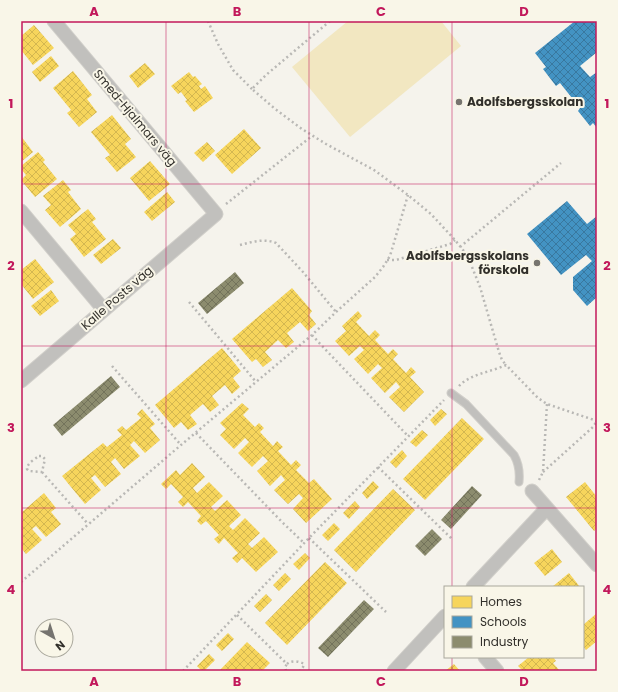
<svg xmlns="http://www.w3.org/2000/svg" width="618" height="692" font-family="Poppins,sans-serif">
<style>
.green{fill:#f2e7c1}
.homes{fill:url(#homes-cross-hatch)}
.schools{fill:url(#schools-cross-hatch)}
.industry{fill:url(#industry-cross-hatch)}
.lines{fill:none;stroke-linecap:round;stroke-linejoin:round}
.service-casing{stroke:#d1cfca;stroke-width:9}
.minor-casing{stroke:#d1cfca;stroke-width:15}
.path{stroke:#b9b8b5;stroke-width:2.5;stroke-dasharray:2 3;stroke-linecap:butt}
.service{stroke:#c1c0bd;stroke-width:7}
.minor{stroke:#c1c0bd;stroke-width:13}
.grid{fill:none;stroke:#c2185b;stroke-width:1;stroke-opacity:0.55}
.poi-dot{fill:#76746f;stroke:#f9f6e8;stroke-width:1.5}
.labels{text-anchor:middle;stroke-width:4;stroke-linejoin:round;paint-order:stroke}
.poi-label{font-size:12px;font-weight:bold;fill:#32302b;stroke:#f9f6e8;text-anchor:start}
.street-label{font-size:12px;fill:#32302b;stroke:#f9f6e8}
.neatline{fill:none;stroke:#c2185b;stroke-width:1.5}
.grid-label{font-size:13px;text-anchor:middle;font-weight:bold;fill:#c2185b}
</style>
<defs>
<pattern id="homes-cross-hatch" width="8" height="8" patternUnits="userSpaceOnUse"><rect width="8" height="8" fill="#f6d55c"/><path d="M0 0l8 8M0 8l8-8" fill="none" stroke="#d3b750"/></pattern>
<pattern id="schools-cross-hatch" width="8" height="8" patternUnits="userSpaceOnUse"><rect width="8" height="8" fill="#4393c3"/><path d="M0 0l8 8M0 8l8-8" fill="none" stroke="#39789f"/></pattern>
<pattern id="industry-cross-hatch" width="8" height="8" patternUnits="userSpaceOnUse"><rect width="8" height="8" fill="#8c8c6e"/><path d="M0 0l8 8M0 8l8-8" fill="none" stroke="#73735b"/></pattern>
</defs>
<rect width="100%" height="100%" fill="#f5f3ec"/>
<path class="green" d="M348,21h93l20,25 -111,91 -58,-70z"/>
<path class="homes" d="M34,25l20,23 -21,17 -12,-15v-14z
M51,56l8,10 -19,16 -8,-10z
M145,63l10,11 -17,14 -9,-12z
M73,71l19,24 -5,4 10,13 -18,15 -12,-14 4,-3 -18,-22z
M189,72l4,5 2,-1 7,8 -3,2 2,3 4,-3 8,12 -19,14 -9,-11 2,-1 -6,-8 -3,2 -7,-8z
M112,115l19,24 -6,5 11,13 -19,15 -12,-14 5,-3 -19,-23z
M244,129l17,19 -29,26 -17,-19z
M21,136l12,16 -12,10z
M207,142l8,9 -12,11 -9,-9z
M38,152l7,8 -2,2 14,17 -22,18 -14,-17 5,-5 -5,-6v-3z
M150,161l20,23 -21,17 -19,-23z
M63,180l8,10 -3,2 13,17 -21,18 -15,-17 6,-5 -8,-9z
M167,192l8,10 -23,19 -8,-9z
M88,209l8,10 -4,3 14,17 -22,18 -14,-18 6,-5 -8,-9z
M113,239l8,9 -20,16 -8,-9z
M35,259l19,23 -21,17 -12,-15v-14z
M292,288l20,23 -3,4 7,9 -8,7 -8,-9 -13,11 7,9 -8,6 -8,-8 -13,12 7,8 -9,7 -7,-8 -4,3 -20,-23z
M51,290l8,11 -19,15 -9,-10z
M358,311l4,5 -6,6 13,14 6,-6 5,5 -5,5 13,14 5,-5 5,5 -5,5 13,14 5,-6 5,5 -6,5 14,15 -20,20 -15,-15 11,-10 -4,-5 -11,11 -14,-15 11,-10 -4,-4 -10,10 -14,-15 10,-9 -4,-4 -11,10 -14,-15 11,-10 -4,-5z
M222,348l19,23 -8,7 7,9 -8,7 -7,-9 -13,11 7,9 -9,7 -7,-8 -13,11 7,9 -9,6 -7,-8 -7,6 -19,-23z
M242,403l7,6 -6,6 12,12 4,-4 5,5 -4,4 13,14 4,-5 6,6 -5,4 13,14 5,-5 5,5 -5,5 13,13 5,-4 18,20 -26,24 -13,-14 10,-11 -4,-4 -11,10 -14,-14 11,-10 -4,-5 -11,11 -13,-15 11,-10 -5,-5 -11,11 -14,-14 11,-11 -4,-4 -11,11 -14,-14 6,-6 -6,-6z
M142,409l13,15 -5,4 10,12 -15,13 -11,-12 -4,4 10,11 -16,13 -9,-11 -4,4 10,12 -16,13 -10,-12 -4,3 10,12 -16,14 -23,-28 41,-33 4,4 15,-12 -5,-5 5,-4 4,4 15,-12 -4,-4z
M441,409l6,5 -12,12 -5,-6z
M462,418l22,21 -59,61 -22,-21z
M422,430l6,5 -12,12 -6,-5z
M402,450l5,6 -11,12 -6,-6z
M192,463l13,14 -12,11 4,5 12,-11 14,14 -12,11 4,4 12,-11 14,15 -12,11 4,4 12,-12 15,15 -12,11 4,4 12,-11 14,15 -22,20 -14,-14 -5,5 -5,-5 6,-5 -14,-15 -5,6 -5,-5 5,-4 -13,-14 -5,4 -4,-4 4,-5 -13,-14 -5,5 -5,-5 5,-5 -12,-13 -5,5 -5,-5 15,-14 4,5z
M373,481l6,6 -12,12 -5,-6z
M585,482l12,15v31l-3,3 -28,-34z
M393,489l22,21 -59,62 -22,-22z
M44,493l12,15 -5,4 10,12 -15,13 -10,-11 -4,3 10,11 -16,14 -5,-6v-26l2,-2 -2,-3v-4z
M355,501l5,6 -11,12 -6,-6z
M334,523l6,6 -12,12 -6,-6z
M552,549l10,13 -17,14 -11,-13z
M305,553l5,5 -11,12 -6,-6z
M325,562l22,21 -60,62 -22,-22z
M285,573l6,6 -12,12 -6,-6z
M569,573l11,14h-28z
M266,594l6,6 -12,12 -6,-6z
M597,613v28l-11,9 -3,-4v-21z
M228,633l6,6 -12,12 -6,-6z
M247,642l23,21 -8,8h-43z
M209,654l6,6 -11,11h-2l-5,-5z
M529,657h24l3,4 -3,2 7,8h-37l-5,-5z
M454,664l6,7h-15z"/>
<path class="schools" d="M575,21h22v31l-17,14 10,11 7,-5v56l-4,-5 -3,3 -12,-15 2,-3 -20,-25 -4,3 -13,-17 3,-2 -11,-14z
M567,201l20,23 10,-8v81l-10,9 -14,-16v-13l19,-16 -6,-6 -25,20 -34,-41z"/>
<path class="industry" d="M235,272l9,11 -37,31 -9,-11z
M111,376l9,11 -58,49 -9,-11z
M472,486l10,9 -31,34 -10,-9z
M432,529l10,10 -17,17 -10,-10z
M364,600l10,9 -46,48 -10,-9z"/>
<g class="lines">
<defs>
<path id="service" d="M451,393l15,11 48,51c5,9 6,17 5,27"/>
<path id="minor" d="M21,211l83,99
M21,381l195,-167 -162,-193
M532,491l65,74
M473,587l74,-79
M485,657l12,14
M394,671l51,-55"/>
</defs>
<use href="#service" class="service-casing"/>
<use href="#minor" class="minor-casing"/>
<path class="path" d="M208,21l10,23 15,26 19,19
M330,21l-64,54 -14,14 22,19 28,21 24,15 48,26 34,25 23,19 24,26 8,10 7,12 10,25 19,65 3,8 4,5
M226,204l86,-68
M240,245c12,-3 24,-7 36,-2l27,29 33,40
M460,247l101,-84
M387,260h9l54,-16 5,-4
M189,302l67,80
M312,335l11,12 85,89
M112,366l69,79
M459,386c11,-12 32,-14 47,-21l32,33 9,6 50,17
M196,433l86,89 22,21
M39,456h3l3,3 -3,13 -13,-1 -2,-2c0,-6 8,-10 12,-13z
M378,467l75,73
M42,472l46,52
M543,472l50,-45 4,-6
M539,480l4,-8 4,-68
M309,538l77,74
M21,582l160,-137 131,-110 24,-23 39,-35 8,-10 7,-11 18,-61
M237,615l50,49
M287,664c4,-4 12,-3 17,0l-1,3 -3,4
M183,671l126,-133 135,-138
M286,671l-1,-4 2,-3"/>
<use href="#service" class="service"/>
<use href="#minor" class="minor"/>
</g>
<path class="grid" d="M166,21v650M309,21v650M452,21v566M21,184h576M21,346h576M21,508h576M452,657v14"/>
<g class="poi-dot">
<circle cx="459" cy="102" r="4"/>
<circle cx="537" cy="263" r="4"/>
</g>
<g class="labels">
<g class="poi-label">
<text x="467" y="106">Adolfsbergsskolan</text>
<text x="529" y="260" text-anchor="end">Adolfsbergsskolans<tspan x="529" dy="14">förskola</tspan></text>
</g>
<g class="street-label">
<text transform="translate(135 118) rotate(50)" y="4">Smed-Hjalmars väg</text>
<text transform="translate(117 298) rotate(-41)" y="4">Kalle Posts väg</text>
</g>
</g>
<rect width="618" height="692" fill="none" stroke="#f9f6e8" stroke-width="44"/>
<rect x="444" y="586" width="140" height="72" fill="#f9f6e8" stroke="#a9a79c"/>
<rect x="452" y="596" width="20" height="12" fill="#f6d55c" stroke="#a9a79c"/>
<text x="480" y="606" font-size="12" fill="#32302b">Homes</text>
<rect x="452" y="616" width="20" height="12" fill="#4393c3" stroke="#a9a79c"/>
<text x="480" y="626" font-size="12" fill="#32302b">Schools</text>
<rect x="452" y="636" width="20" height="12" fill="#8c8c6e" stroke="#a9a79c"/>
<text x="480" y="646" font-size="12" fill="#32302b">Industry</text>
<g transform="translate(54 638) rotate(141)"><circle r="19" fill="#f9f6e8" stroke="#a9a79c"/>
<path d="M0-3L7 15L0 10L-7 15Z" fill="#76746f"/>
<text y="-6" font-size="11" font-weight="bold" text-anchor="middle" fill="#32302b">N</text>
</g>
<rect x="22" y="22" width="574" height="648" class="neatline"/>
<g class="grid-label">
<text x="94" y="16">A</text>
<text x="237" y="16">B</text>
<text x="381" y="16">C</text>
<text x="524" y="16">D</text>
<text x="11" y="108">1</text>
<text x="607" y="108">1</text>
<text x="11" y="270">2</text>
<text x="607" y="270">2</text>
<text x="11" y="432">3</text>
<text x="607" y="432">3</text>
<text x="11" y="594">4</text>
<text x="607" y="594">4</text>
<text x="94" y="686">A</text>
<text x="237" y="686">B</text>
<text x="381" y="686">C</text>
<text x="524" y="686">D</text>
</g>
</svg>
